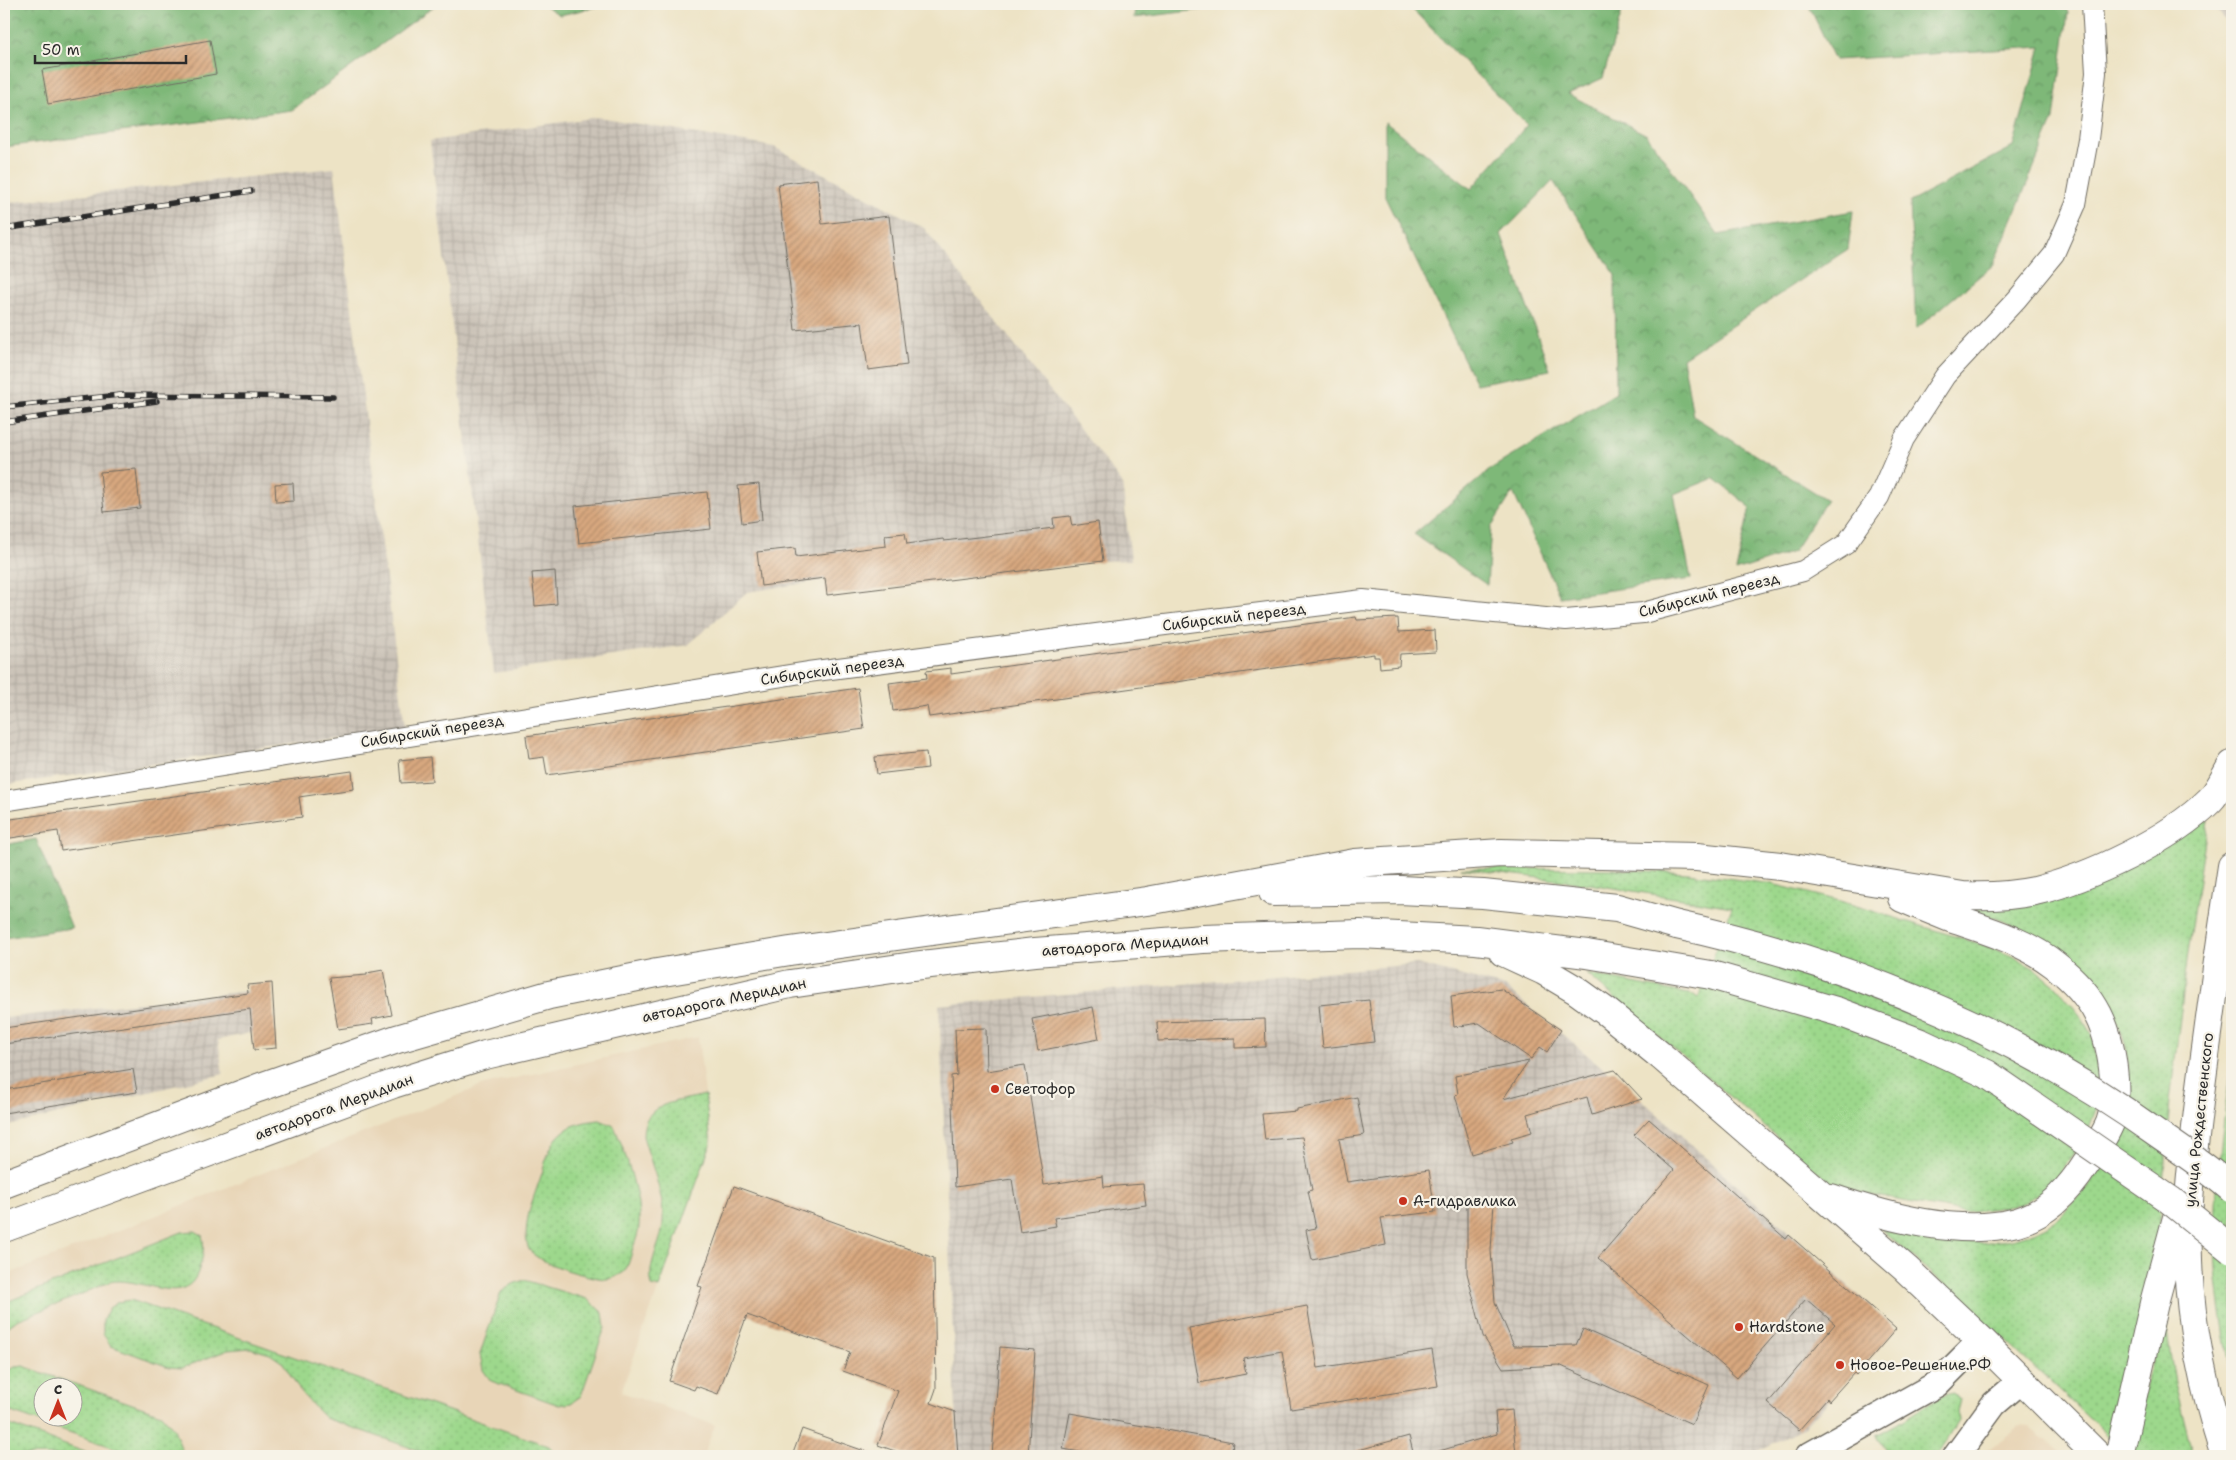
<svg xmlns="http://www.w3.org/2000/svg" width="2236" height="1460" font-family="'Shantell Sans',sans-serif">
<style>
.built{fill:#e8d5b7;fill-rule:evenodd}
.industrial{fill:url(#industrial-grid)}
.railway{fill:#cbc3b8}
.grass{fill:url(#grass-dots);stroke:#64825c;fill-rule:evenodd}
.forest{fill:url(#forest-crowns);stroke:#547252}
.building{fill:url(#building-hatch)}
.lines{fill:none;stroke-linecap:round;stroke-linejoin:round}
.minor-casing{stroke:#6f6b61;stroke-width:22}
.tertiary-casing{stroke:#6f6b61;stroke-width:28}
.primary-casing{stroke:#6f6b61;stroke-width:30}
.minor{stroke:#fff;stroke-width:20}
.tertiary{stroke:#fff;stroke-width:25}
.primary{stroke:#fff;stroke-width:28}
.rail-casing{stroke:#2b2b2b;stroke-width:5.5}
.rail{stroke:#f7f3e8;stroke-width:4;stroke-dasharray:11;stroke-linecap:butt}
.primary-bridge-casing{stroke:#6f6b61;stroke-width:30;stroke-linecap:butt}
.primary-bridge{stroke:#fff;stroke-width:28}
.poi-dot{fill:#c8321e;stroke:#f7f3e8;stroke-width:2}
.labels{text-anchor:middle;stroke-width:4.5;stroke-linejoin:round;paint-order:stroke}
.street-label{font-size:15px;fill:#2b2b2b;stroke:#f7f3e8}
.poi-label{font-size:15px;fill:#2b2b2b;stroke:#f7f3e8;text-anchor:start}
</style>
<defs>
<pattern id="industrial-grid" width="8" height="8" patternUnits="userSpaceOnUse" patternTransform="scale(1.25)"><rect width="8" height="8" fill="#cbc3b8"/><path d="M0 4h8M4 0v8" fill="none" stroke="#aea89e"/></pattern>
<pattern id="grass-dots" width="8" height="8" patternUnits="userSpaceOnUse" patternTransform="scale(1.25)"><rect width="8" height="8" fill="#9dd88c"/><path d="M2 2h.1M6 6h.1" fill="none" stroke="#87ba79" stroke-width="1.8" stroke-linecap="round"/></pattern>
<pattern id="forest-crowns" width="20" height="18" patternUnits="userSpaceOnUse" patternTransform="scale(1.25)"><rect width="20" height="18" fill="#7eb878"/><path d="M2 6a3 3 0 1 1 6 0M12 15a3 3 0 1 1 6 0" fill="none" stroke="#679663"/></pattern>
<pattern id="building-hatch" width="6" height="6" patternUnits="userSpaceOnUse" patternTransform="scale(1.25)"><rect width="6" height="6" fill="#d8a87f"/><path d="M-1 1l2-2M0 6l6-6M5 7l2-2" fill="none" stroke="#af8968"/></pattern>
</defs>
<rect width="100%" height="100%" fill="#f7f3e8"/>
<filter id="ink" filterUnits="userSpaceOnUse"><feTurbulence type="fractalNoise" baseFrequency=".02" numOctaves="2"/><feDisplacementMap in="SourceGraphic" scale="10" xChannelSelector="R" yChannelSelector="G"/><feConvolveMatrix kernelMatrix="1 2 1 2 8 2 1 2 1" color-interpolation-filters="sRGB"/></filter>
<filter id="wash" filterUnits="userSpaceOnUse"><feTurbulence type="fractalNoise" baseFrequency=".0096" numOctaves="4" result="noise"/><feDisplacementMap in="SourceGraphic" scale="20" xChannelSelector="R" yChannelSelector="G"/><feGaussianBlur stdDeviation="1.12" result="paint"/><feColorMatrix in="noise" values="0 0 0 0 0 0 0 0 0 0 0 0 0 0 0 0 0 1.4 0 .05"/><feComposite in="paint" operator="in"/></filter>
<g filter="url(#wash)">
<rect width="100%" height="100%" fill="#ede3c5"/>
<path class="built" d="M698,1037l13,106 -90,249 94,33 -12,31h-699v-180l480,-191zM42,1388h30v30h-30z
M2019,1427l11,1 35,28h-86z"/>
<path class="industrial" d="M598,117l176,30 150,81 198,255 9,77 -28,1 -276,34 -2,-15 -78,12 -59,53 -194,28 -64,-532z
M334,168l71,560 -401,57v-582z
M1417,964l88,23 138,114 252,227 -92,101 -56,27h-789l-19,-451z
M249,991l5,41 -36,8 5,34 -219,53v-109z"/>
<path class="railway" d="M2213,4h19v26z"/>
<path class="grass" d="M2208,820l-21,140 -17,141 -12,142 -46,197 -114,-107 -117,-104c54,13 123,26 173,-8 9,-6 17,-16 24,-24 20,-22 28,-37 37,-65 4,-12 9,-24 11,-36 11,-50 -12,-88 -46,-121 -9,-10 -19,-21 -30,-30 -22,-17 -52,-26 -79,-35z
M1460,868l149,1 79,4 84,11 68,17 150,46 24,10 21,12 22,18 26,32 8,14 4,19 4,28 -2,27 -10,26 -26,39 -12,14 -28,19 -57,7 -88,-16 -34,-9 -20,-11 -235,-202 107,21 4,3 34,-91 -143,-23z
M2232,1057v318c-7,-35 -13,-70 -16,-106 -4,-70 7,-142 16,-212z
M705,1095l6,48 -52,145 -7,-2c-6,-23 10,-41 11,-64 2,-25 -13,-61 -20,-86 0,-35 35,-34 62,-41z
M600,1120l14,6c11,25 27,71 25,99 0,8 -4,17 -7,26 -1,5 -4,16 -8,21 -4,3 -13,7 -18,7 -16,-1 -74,-16 -78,-32 -7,-24 8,-54 15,-77 9,-34 21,-47 57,-50z
M195,1231l7,4c3,13 1,22 -3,34 -12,42 -60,6 -89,13 -9,3 -19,8 -28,12 -22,9 -43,18 -65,26l-13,10v-27l178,-71z
M524,1280l63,19 16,14 2,14 -24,69 -10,7 -12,2 -68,-24 -8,-11 -3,-16 21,-62 12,-8z
M131,1300l418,146 9,10h-124l-109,-38 -22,-23 -20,-32 -13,-9 -20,-6 -22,2 -46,18 -13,-1 -58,-21 -8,-12v-14l6,-12 9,-6z
M2163,1307l12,76 18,73h-63z
M23,1366l138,48 13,15 10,27h-46l-130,-45 -4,-4v-35l11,-5zM42,1388h30v30h-30z
M1953,1392l7,7 -3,14 2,6 -22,37h-47l-14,-21c13,-7 27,-14 39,-22 14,-8 21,-19 38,-21z
M4,1423l92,33 -92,-1z"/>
<path class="forest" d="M4,4h433l-145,106 -288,37z
M542,4h67l-49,11z
M1135,4h113l-114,14z
M1407,4h217l-21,74 -35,16 79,41 71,100 135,-24 -5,38 -165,109 10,58 134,84 -34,52 -57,19 14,-64 -36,-29 -40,16 17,85 -131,18 -47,-105 -22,35 -4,58 -73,-51 78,-66 124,-75 -1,-119 -62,-93 -52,53 49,136 -74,14 -91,-187v-75l86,67 56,-64z
M1808,4h257l3,9 -14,106 -61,146 -77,64 -6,-127 103,-55 28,-100 -206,13z
M36,839l36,89 -68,10v-93z"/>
<g id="blocks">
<path class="building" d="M210,40l6,34 -168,30 -6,-34z
M817,179l5,45 67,-8 18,149 -39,5 -6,-47 -67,7 -17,-146z
M136,469l4,39 -36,4 -4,-40z
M293,483l1,18 -18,1 -1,-18z
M759,484l3,36 -20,3 -4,-37z
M707,492l4,37 -132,14 -4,-37z
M1070,516l2,10 26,-4 5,39 -276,34 -2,-17 -64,8 -4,-34 38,-4 1,9 90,-11 -1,-11 20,-2 2,11 36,-5 1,2 110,-13 -1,-10z
M555,571l2,33 -22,2 -3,-33z
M1356,617l1,3 41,-2 1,14 36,-2 1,22 -36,2 -1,12 -19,2 -1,-11h-5v-3l-445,63 -2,-11 -34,5 -4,-28 38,-5 -1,-7 25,-3v6z
M858,688l6,41 -317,46 -3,-18 -15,2 -3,-23z
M926,752l2,16 -51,6 -2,-17z
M430,757l2,24 -31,2 -2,-23z
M352,771l2,18 -55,8 3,20 -241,34 -3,-20 -54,8v-19z
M383,970l9,45 -20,4 1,5 -35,5 -9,-51 38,-3v-2z
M272,983l4,65 -22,2 -4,-41 -246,35v-16l244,-35 -1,-8z
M1501,989l60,41 -14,22 -7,-5 -9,12 -52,-36 -25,4 -3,-31z
M1369,1000l5,42 -51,6 -4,-43z
M1093,1007l6,32 -61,12 -6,-32z
M1265,1019l1,28 -31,1v-10l-77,3 -1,-19z
M986,1028l1,43 38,-6 19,120 59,-9 1,11 39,-3 3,21 -92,13 2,8 -36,6 -8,-53 -57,8 -4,-111 6,-1 -2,-46z
M1529,1061l-26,38 112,-29 27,29 -50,16 -5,-18 -60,17 5,18 -21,6 2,4 -41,12 -17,-59 3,-1 -3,-18z
M133,1069l4,23 -133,21v-23z
M1357,1097l7,38 -25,4 8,43 82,-12 6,42 -54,6 5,27 -74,15 -6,-30 10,-2 -8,-37 4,-1 -10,-53 -37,3 -3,-26 35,-3v-2z
M1649,1119l137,120 3,-4 107,94 -40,46 -2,-2 -25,28 -2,-3 -28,32 -31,-27 67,-79 -29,-25 -69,79 -139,-120 76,-88 -40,-35z
M734,1186l200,72 2,131 -5,14 24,9 3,44h-49l-31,-11 20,-54 -55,-20 7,-19 -103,-37 -29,79 -22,-8 -2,4 -25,-9 33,-94 -4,-1z
M1467,1202h27l-3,49 4,51 19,44 62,-1 7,-16 126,56 -17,39 -133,-59 -56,3 -20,-32 -16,-63z
M1307,1306l11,62 114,-18 6,36 -147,23 -9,-58 -39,7 3,16 -47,9 -10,-55z
M1000,1347l35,3 -7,106h-36z
M1512,1410l4,45 -79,1 -1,-4 61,-18 -2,-22z
M1070,1413l163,29 -2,14h-129l-39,-7z
M802,1429l71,25v2h-81z
M1409,1436l5,20h-59v-5z"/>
</g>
</g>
<g filter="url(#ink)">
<use href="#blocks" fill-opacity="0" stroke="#6f6b61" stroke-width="1"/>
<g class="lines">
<defs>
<path id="minor" d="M4,801l804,-129 349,-46 206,-26 203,20 77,-7 160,-42 43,-27 33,-47 25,-58 41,-63 72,-77 37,-45 22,-50 12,-65 8,-66 -4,-69"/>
<path id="tertiary" d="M1808,1456l129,-72 44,-44
M1956,1456l38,-52 27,-23"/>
<path id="primary" d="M1273,892l127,-2 83,4 134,14 60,17
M1503,952l41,19 32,19 32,23 53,43 245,213 75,71 117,116
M4,1184l254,-96 139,-49 152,-44 108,-22 133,-22 357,-50 208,-38 146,-10 196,4 83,9 183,30c24,1 48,0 72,-5 54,-13 135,-51 175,-91 9,-9 15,-24 22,-35
M1831,1198c56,19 128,39 186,24 29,-8 52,-32 68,-57 9,-13 19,-28 25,-42 5,-14 5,-31 4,-45 -4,-50 -19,-82 -59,-113 -32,-25 -70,-35 -107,-48 -15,-6 -30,-12 -46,-19
M4,1228l389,-144 92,-29 305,-71 123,-18 122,-14 168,-13 157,-5 116,6 111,14 124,21
M2119,1456l35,-153 24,-89
M2225,1456c-20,-62 -35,-130 -37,-196 -2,-52 5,-106 11,-158 10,-79 21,-157 33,-236"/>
</defs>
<use href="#minor" class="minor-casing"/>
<use href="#tertiary" class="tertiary-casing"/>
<use href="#primary" class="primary-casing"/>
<use href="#minor" class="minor"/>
<use href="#tertiary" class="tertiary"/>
<use href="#primary" class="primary"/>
<defs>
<path id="rail" d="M4,229l247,-38
M4,407l116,-12 213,2
M4,422l153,-21"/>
</defs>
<use href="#rail" class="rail-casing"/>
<use href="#rail" class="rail"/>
<defs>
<path id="primary-bridge" d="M1677,925c174,38 338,106 482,210 25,17 50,34 73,54
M1711,975l128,37 82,31 66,31 183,126 62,50"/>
</defs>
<use href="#primary-bridge" class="primary-bridge-casing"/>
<use href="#primary-bridge" class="primary-bridge"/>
</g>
</g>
<g class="poi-dot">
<circle cx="995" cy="1089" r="5"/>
<circle cx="1403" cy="1201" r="5"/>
<circle cx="1739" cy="1327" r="5"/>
<circle cx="1840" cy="1365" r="5"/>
</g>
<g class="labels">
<g class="street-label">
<text transform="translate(1709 595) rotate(-14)" y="5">Сибирский переезд</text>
<text transform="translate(1234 617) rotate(-7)" y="5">Сибирский переезд</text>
<text transform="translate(832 670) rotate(-8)" y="5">Сибирский переезд</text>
<text transform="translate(432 731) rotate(-9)" y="5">Сибирский переезд</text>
<text transform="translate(1125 945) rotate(-4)" y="5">автодорога Меридиан</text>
<text transform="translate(724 1000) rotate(-12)" y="5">автодорога Меридиан</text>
<text transform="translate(334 1107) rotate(-20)" y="5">автодорога Меридиан</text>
<text transform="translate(2199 1120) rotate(-84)" y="5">улица Рождественского</text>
</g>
<g class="poi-label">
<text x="1005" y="1094">Светофор</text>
<text x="1413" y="1206">А-гидравлика</text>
<text x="1749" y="1332">Hardstone</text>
<text x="1850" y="1370">Новое-Решение.РФ</text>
</g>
</g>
<rect width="2236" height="1460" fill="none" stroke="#f7f3e8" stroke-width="20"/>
<g transform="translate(58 1402)"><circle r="24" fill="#f7f3e8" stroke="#a5a39c"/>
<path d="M0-4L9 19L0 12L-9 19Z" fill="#c8321e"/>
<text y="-8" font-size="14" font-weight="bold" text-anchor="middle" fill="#2b2b2b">С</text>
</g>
<path d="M35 55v8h151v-8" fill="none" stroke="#2b2b2b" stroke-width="2.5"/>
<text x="42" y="55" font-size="15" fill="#2b2b2b" stroke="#f7f3e8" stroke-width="4" paint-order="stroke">50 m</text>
</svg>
